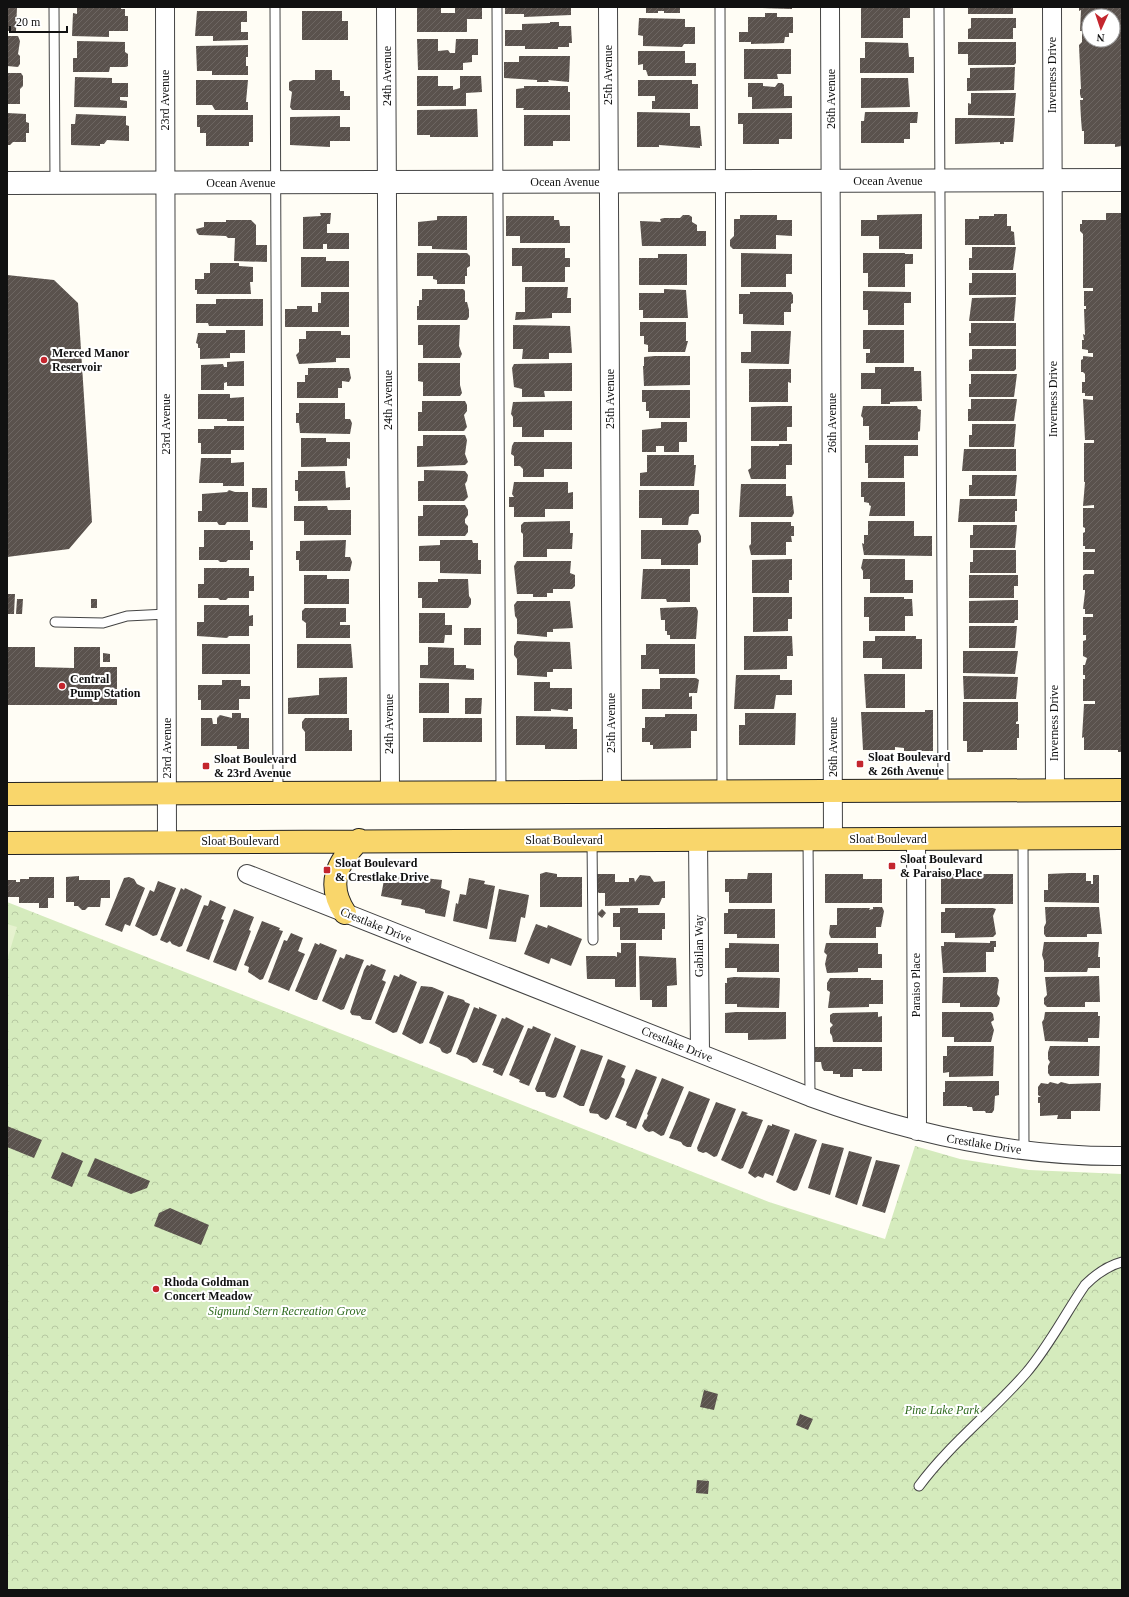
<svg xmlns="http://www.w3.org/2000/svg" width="1129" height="1597" font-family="Georgia,serif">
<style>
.park{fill:url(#park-crowns)}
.pitch{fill:#e6f2cf}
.building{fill:url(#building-hatch);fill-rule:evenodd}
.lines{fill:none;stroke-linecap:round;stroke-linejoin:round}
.service-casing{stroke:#444;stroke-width:11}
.minor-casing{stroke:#444;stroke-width:20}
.tertiary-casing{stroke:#444;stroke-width:24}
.primary-casing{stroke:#222;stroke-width:24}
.service{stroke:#fff;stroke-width:9}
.minor{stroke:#fff;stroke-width:18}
.tertiary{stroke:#fff;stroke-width:22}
.primary{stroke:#f9d66b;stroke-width:22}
.poi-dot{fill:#c4262e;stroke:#fff;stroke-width:1.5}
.labels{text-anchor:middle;stroke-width:4;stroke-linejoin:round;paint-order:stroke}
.street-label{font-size:12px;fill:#111;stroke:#fff}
.poi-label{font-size:12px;font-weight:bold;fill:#111;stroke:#fff;text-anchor:start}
.park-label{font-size:12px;font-style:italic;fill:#2f6b1f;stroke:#fff}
</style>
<defs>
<pattern id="park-crowns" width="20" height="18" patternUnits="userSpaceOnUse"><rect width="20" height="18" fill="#d5ebbd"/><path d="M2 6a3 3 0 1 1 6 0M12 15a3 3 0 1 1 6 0" fill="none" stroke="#b6c8a1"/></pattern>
<pattern id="building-hatch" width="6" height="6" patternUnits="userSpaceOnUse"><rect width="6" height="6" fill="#5a524d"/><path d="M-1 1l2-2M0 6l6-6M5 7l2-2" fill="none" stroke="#6d6662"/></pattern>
</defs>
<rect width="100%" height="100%" fill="#fffdf5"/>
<path class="park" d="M7,902l762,300 116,37 30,-93 45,13 69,11 93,4v416h-1115z"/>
<path class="pitch" d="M7,924l10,3 -10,33z"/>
<path class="building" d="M7,7h10l-1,24h-9z
M77,7h44v2h4v7h3v15h-19v6l-37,-1 1,-23 4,1z
M417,7h24v6h14v-6h27v12h-15v13h-50z
M505,7h66v8l-47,2v-3h-19z
M646,7h34v6h-16v-2h-6v2h-12z
M761,7h31v2l-31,-1z
M861,7h49v11h-7v20h-42z
M968,7h45v7h-45z
M1079,7h43v139l-7,1v-3h-31v-13h-2l-1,-12 -1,-19h3v-2h-2l-1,-4v-5h1l-2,-44 3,-3v-11h-2l1,-21 -2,1zM1089,16h24v24h-24z
M197,11h50v11h-6v10h7v8l-35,1v-5h-18z
M302,11h40v10h6v19h-46z
M765,13h12v4h16v16h-4v4h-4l-1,6 -33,1v-2h-12v-10h9v-15h17z
M639,18l46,1v8h10v17h-11l-2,3 -39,-1v-10l-5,-1z
M971,18h45v10h-3v11h-45v-10l3,-1z
M550,22h9v4h12l1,17h-3v4h-11v2h-33v-3h-20v-16h17v-6l28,-1z
M7,36h11l2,5 -2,13 2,2v8l-2,3 -11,-1z
M417,39h21v12l10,-1 2,3h5l1,-14h22v16h-6v7l-9,1v7h-45z
M77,41l48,1v10l3,2v12l-2,1h-16l-1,5h-36v-14h4z
M865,42l43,1 1,14h5v16h-54v-15h5z
M958,42h58v21l-2,2h-46v-11h-10z
M248,45v12h-2v9h2v9h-36v-4h-15l-1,-25z
M744,49h47v25h-14l1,5h-34z
M638,51h47v12h11v13h-48l-2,-6h-3v-6l-5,1z
M519,56h51l-1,26 -21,-2 1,2h-12v-2l-33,-2v-16h15z
M1015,67l-1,23 -47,1v-13h3v-10z
M315,70h17v10h8v11h4v5h6v14h-58l-2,-3 2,-15 -3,-2v-8l4,-2h22z
M7,73h14l2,3v10l-3,3v15h-13z
M417,76h21v10h15v4l7,-2v-12h21l1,16 -16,1v13h-49z
M75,77l37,1v5h16v14h-8v3l7,1v7l-53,-1z
M861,78h47l2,29 -49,1z
M196,80h52l-2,22h2v8h-33l-3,-5h-16z
M638,80h54v4h6v25h-46v-8h3v-5h-17z
M748,83h15v3l12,1 3,-4h4l2,2v11h8v12l-40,1v-12h-4z
M524,86h44v6h2v18h-47l1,-2h-8v-19l8,-1z
M971,93h45l-2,23 -46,-1v-12l3,1z
M477,109l1,28h-48v-2h-13v-25z
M637,112l53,1v13h10l2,20h-2v2l-41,-3v2h-22z
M865,112h53l-1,11h-7v16h-6v4h-43v-22h3z
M7,113l19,1v8l3,1v10h-3v9h-13l-3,3h-3z
M738,113h54v26h-13v5h-36v-20h-5z
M76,114l50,2v9l3,1v15l-22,-1 -3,4h-4v2l-29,-1v-21h4z
M197,115h56v27h-4v4h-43v-13h-6v-6h-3z
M524,115h46v26h-17v5h-29z
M340,116v11h10v14h-20v6l-40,-2v-28z
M955,118h60l-2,24h-9v2h-4v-2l-45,2z
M320,213h11l-1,11h-3v9h22v16h-22v-5h-4v5h-20v-32l18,-1z
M1106,213h16v539h-4v-2h-34v-13l-2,1 2,-34h11v-3h-12v-22h2v-4h-2v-10h2l2,-7 -4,-2v-15l3,-1v-5h-3v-18h10v-3h-8v-5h-2l2,-17v-2h-2v-14l2,-2h9v-4h-11v-18h12v-3h-10v-3h-2v-13l2,-1v-4l-2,-1v-19h11v-3l-11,1 2,-24h-1v-39h10v-3h-9l-2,-41 10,1v-4h-8v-3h-3v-11h3v-8l-2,-2h-2v-12l2,-1v-3l10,1v-4h-5v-3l-6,-1v-9h2l-1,-6 2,1 -1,-26h2v-3h-2v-15h9v-3h-10v-54l-3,-3v-7h2v-4h24z
M922,214v35h-43v-13h-18v-16h16v-5z
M994,214h13v12h4v5l3,1 1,13h-50v-26h14v-3h15z
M683,215h6l3,2v5l5,3v6h9v15h-64l-2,-25 21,1 -1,-3 4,-1h16z
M740,215h37v5h15v16l-16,-1v14h-43l-3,-3v-6l4,-4v-17h6z
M437,216h30v34l-35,-1v-3h-14v-24l19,-2z
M506,216h48v4h5l1,6h10v17h-50v-7h-14z
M226,220h25l5,5v20h11v17l-33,-1 1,-23h-7l-2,-2 -27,-1 -2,-2 -1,-4 8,-2v-5h22z
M972,247h44l-3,23h-44v-12h3z
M512,248h53v10h5v9h-5v15h-43v-16h-10z
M417,253h50l3,3v10l-3,2v8h-2v8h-28v-4l-4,-1v-3h-16z
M741,253l51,1v20h-6v13h-45z
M863,253h42v1h8v10h-8v23h-37v-14h-5z
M658,254h29v31h-48v-27h19z
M301,257h25v4h23v26h-48z
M210,263h29v3l14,1v15h-3l1,12h-54v-4h-2v-11h9v-6h6z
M972,273h44v22h-47v-12h3z
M7,275l47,5 24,23 14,219 -23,27 -62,8z
M525,287h43l-1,11h4v15h-19v5l-37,2 1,-8h9z
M422,289h41l2,2v11h2l2,8v7l-2,3h-50v-14h2v-6h3z
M664,289l22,1 2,28h-45v-8h-4v-17h25z
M863,291l48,1v11h-7v22h-36v-15h-5z
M321,292h28v35h-64v-18h12v-3h15v6h6v-9h3z
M750,292h41l2,3v8l-2,1v8h-7v13l-41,-1v-10h-4v-20h11z
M1016,297l-2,24h-45l3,-23z
M216,299h47v27h-54l-1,-3h-12v-19h20z
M640,322h46v19h2l-3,11h-37v-7l-4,-1v-8h-4z
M971,323h45v23h-47v-13h2z
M418,325h42l-1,21 3,8 -2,4h-37v-13h-5z
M513,325l57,1 2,27h-23v6h-27l1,-10h-10z
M226,330h19v23h-15v5l-30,1v-11h-2v-4l-2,-1 2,-10h28z
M863,330h41v33h-38v-10h4v-4h-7z
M306,331h35v4h9v23h-14v4l-37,2 -3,-9 3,-3v-13h7z
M751,331h40l-2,33 -48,-1v-11h10z
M972,349h44v20l-2,2h-45v-11l3,-1z
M655,356h35v29l-46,1 -1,-20h1v-9z
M244,361v25h-17v-4l-3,1v7h-23v-25l22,-1 1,3h3v-5z
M418,363h42v22l2,8 -2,3h-37v-14l-5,-1z
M572,363v28h-28l1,6h-23v-8l-8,-2 -2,-19 2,-4z
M875,367h39v4h7l1,30 -32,1v2h-9v-15h-20v-16h14z
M308,368h41l2,10 -2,4 -7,-1v7h-4v10h-41v-16h8v-7h3z
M749,369h42v14l-3,-1v20h-39z
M971,374h46l-3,23h-45v-13h2z
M642,390h48v28h-41v-7h-3v-9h-4z
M198,394h32v4l14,-1v24h-17v-2h-29z
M971,399h46l-3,22h-46v-12h3z
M422,401h43l2,4v6l-3,4 3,12 -3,4h-46v-19h4z
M572,401v29h-28v7h-22v-10h-9v-10l-2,-3 2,-12z
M299,403h46v16h5l2,4 -2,11 -50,-1 -1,-10h-3v-10h3z
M779,406h13v21h-5v14h-36v-34z
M863,406h54l1,3 3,1 -1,21 -2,1v8h-49v-14h-6v-8l-2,-2z
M661,422h26v20h-8v10h-15v-6h-8v6h-14v-22l19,-2z
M972,424h44l-2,23h-45v-12h3z
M214,426h30v24h-13v4h-30v-11h-3v-14h16z
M423,435h42l2,5 -2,14 3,8 -3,3 -48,2v-21h6z
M301,438h25v4h24v17l-3,-1v8l-46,1z
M514,442h58v27h-28v8h-21v-8l-3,-3h-6v-10l-3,-2 1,-8z
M779,444h13v21h-6v14h-35l-3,-9 3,-2v-22h28z
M865,445h53v11h-14v22h-36v-15h-3z
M964,449h52v22h-54z
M647,455h47v10h2l-2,21h-54v-13l7,-1z
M201,458h30v5l13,-1v24h-21v-3h-24z
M424,470l41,1 3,4 -1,6 -2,3 3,13 -4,4h-46v-20h6z
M298,471h47l1,17 4,-1v13l-52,1v-10h-3v-11h3z
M972,475h45l-2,21h-46v-11h3z
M514,482h54v11l5,-1v17h-28v8h-31v-10h-5v-10h5l-2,-3z
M861,482h44v34h-36l2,-10 -2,-1v-2l-5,-1v-5h-3z
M741,484h45v12h6l2,17 -2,4h-53z
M252,488h15v20l-15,-1z
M229,490l6,2h13v30h-21l-2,3h-6l-2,-3h-19v-11h4v-17l25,-2z
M639,490h60v24h-7l-3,3 -1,8h-26v-7h-23z
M960,499h57v12h-2v11h-57z
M423,505h42l3,5v5l-3,4v4l3,3v6l-3,4h-47v-20h5z
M294,506h33l1,4h23v25h-47v-14h-10z
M570,521v12h3l-1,16h-25v8h-24v-23l-2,-2v-7l3,-3z
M868,521h46v15h18v20l-68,-1 -2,-12 2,1v-9h4z
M751,522h40v4h3v10h-3l1,6h-6v13h-35l-2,-9 2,-2z
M973,525h44l-2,23h-45v-13h3z
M204,530h46v11h3v9h-3v10h-22l-2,2h-6l-2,-2h-19v-13h5z
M641,530h57l3,6v6l-3,2v21h-37v-6h-20z
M346,540l-1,17h5l2,5 -2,9h-51v-11h-3v-9h4v-10z
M440,540h32l1,3h5v17h3v14l-41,-1v-12h-21v-15l21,-1z
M973,550h43v23h-46v-11h3z
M792,559v21h-3v13h-37v-33z
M863,559h42v21h8v13h-43v-14h-7v-8l-2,-3z
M517,561h54l-1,12 5,2v11l-3,3h-19v4h-6v4h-14v-3h-16l-3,-28z
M204,568h45v8h5v15h-5v7h-21l-2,2h-6l-2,-2h-20v-14h6z
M643,569h47v33h-23l-1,-3h-25z
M304,575h23v4h22v25h-45z
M969,575h49v11h-4v12h-45z
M438,579h30l1,17 2,3v5l-3,4h-46v-10h-4v-16h20z
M7,594h8l-1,20h-7z
M753,597h39v22h-4v12l-35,1z
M864,597h40v2h8l1,17h-8v15h-36v-14h-5z
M17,599h6l-1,15h-6z
M91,599h6v9h-6z
M1013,600h5v20h-3l-1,3h-45v-22z
M517,601h53l3,27 -20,1v3h-6v5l-30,-3v-15l-2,-3 -1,-11z
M204,605h45v11l4,-1v11h-4v10h-20l-2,2 -30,-2v-14h7z
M687,607h9l2,4 -2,28h-26v-4h-3v-4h-2v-11h-4l-1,-12z
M305,608h41v14h-6v3h10v13h-44v-15l-4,-3v-9z
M419,613h26v12h7v10h-7l-1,8h-25z
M969,626h48l-2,22h-46z
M464,628h17v17h-17z
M744,636h48l1,20h-6v13l-43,1z
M875,636h41v3h6v30h-40v-11h-19v-17h12z
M517,641l53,1 2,27h-19v3h-6v5l-30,-2v-16l-3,-4v-9z
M202,644h48v30h-48z
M297,644h54l2,24h-56z
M646,644h49v30h-36v-5h-18v-14h5z
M7,647h28v20l39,1v-21h26v20h17v38h-110z
M428,647l26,1v17h12v3l8,1v11l-54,-2v-13h8z
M963,651h55l-3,23 -52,-1z
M103,653l7,1v8h-7z
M864,674h41v34h-39z
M736,675h44v5h12v15h-16l-2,14h-40z
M963,676l55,1 -2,22h-52z
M347,677v37h-59v-16l31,-3v-17z
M660,678h36l3,2 -2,13h-8v4l3,-1v13h-50v-20h18z
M222,680h19v6h9v13h-11v11h-38v-10h-3v-15h24z
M534,682h16v6h22v21h-4v2l-17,-2v2h-17z
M419,683h30v30h-30z
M465,698h17l-1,16h-16z
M963,702h55v19l-2,1v2h3v14h-2v12h-34v2h-16v-11h-4z
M925,710h8v41h-29v-3l-9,-1v3h-32l-2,-38h64z
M232,713h9v5h8v31h-12v-3h-36v-28h11l1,6h4v-6l3,-3 12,3z
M745,713h51l-1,32h-56v-20h6z
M665,714h32v17h-6v17l-38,1v-4h-3v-3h-8v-14h3v-11h20z
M516,716l57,1v12h4v20h-32v-4h-29z
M305,718h44v12h3v21h-47v-19l-3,-4v-6z
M423,718h59v24h-59z
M546,872l11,2v3h25v30h-42v-33z
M748,873h24v30h-43v-11h-4v-13h22z
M1070,873h16v8h5v3h2v-9h6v28l-55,-1v-12h4v-16z
M594,874h21v8h14v-4h5l1,4 5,-7 10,1 4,6 11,-1v17h-3l-3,7 -54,1v-13h-6l-5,-4z
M825,874h38v5h19v24h-57z
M941,874h72v30h-72z
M79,876v4h31v18h-9l-1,9h-12l-3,3h-3l-4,-4h-4v-4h-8v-25z
M407,876l35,4 -1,8 9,3 -5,26 -20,-4v-3l-6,-2 -18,-3 1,-5 -21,-4 3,-16 12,3 1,-6 9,2z
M29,877h25v21h-6v10h-9v-5h-20v-6h-12v-17h9v2h4v-3h9z
M129,877l5,2 3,5 8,4 -15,38 -5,-2 -3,8 -17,-7 19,-47z
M469,878l16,3 -1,3 11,2 -8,43 -34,-8 3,-18 2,1 2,-10 6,1z
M158,881l18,7 -19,47 -4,1 -18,-10 15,-36 4,2z
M181,888l3,2 1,-2 17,8 -20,50 -3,1 -7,-3 -2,-3 -3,2 -7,-3z
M499,889l30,6 -4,23 -4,-1 -5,25 -27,-3z
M210,900l16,7 -5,12 3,1 -15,40 -23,-9 18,-46 4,1z
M873,907h9l2,4 -3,16h-5v11h-45l-2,-4 1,-9h7v-17h33l-1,2 4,-1z
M1045,907h54l3,27h-15v3h-41l-2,-3v-7l2,-4z
M620,908h18v5h27v16h-3v11h-42v-13h-7v-14h7z
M945,908h48l3,1 -3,7 3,18 -3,3 -38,1v-5h-14v-21h4z
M234,909l20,8 -5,13 2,1 -15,40 -23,-9z
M602,909l4,4 -4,5 -5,-4z
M728,909h47v29h-38v-4h-13v-21h4z
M262,921l18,7 -1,2 4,1 -20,48 -3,1 -12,-8 1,-5 -5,-2z
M536,924l11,4 1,-3 34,14 -11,27 -20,-8 -2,6 -25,-10z
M291,933l12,5 -5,13 7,3 -16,37 -21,-9 16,-42 3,1z
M990,941h6v6h-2v5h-8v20l-43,1 -2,-27h3v-4l46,1z
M1044,942h55l-1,15h2v11h-12l-1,4h-43v-11l-2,-6z
M315,943l4,2 1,-2 17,7 -20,50h-3l-19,-9z
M621,943h15v44h-21v-8h-28l-1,-23h29l2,1v-5l4,1z
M729,943l50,1v28h-42v-4h-12v-20h4z
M826,943h52v11h4v14h-24v4l-31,1 -2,-9 2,-9 -3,-3z
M346,954l18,6 -20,49 -3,1 -19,-9 18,-44 4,2z
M639,956l37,2 1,27 -10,1v21h-15v-7h-12z
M371,964l15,6 -4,10 4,2 -15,38h-4l-5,-1 -2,-3 -8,-1 -2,-3 14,-42 3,-5 3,1z
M400,974l17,8 -20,50 -4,1 -18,-10 19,-48 5,2z
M1099,976l1,26h-15v5h-38l-3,-3v-6l3,-3 -2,-18z
M734,977l46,1 -1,30 -42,-1v-3h-12v-21h2v-5z
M943,977h54l2,3 -2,14 3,4 -1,6 -2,3h-37v-4h-18z
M830,978h41v2h12v24h-14v3l-41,1 2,-16 -3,-2v-7z
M421,986l11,1 12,5 -21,51 -3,1 -18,-10z
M448,995l16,5 1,2 5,2 -19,48 -4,2 -5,-2 -2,-4 -11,-5z
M474,1007l5,2v-2l18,8 -20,47 -4,1 -6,-5 -11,-4z
M736,1012h50v27l-38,1v-7h-23v-20z
M878,1012v5l4,-1v26h-49l-1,-6 -2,-3v-5l3,-3 -3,-3v-7l3,-2z
M942,1012h49l2,2 1,6 -3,2 3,8 -3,12h-37v-5h-12z
M1045,1012h53v4h2l-1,22h-11v4l-43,-1 -3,-19 2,-3z
M506,1017l18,9 -22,50 -9,-4 1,-3 -12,-4 20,-47 3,1z
M533,1026l18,8 -22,52 -10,-4 1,-2 -11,-5 19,-47 4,1z
M555,1037l21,9 -20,51 -3,1 -7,-2 -1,-4h-8l-2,-3z
M947,1046h47l-1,30 -44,1v-5l-6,1v-17h4z
M1050,1046h50l-1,30h-49l-2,-3v-7l2,-4 -2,-3v-7z
M814,1047h68v24h-20v-2h-9v8h-13v-3h-7v-3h-9l-2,-3 -1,-6h-6z
M581,1049l22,7 -19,50h-4l-17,-9z
M608,1059l18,7 -5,11 4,2 -1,5 -15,34 -3,2 -6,-3 -2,-3 -8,-1 -1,-3z
M636,1069l21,8 -21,52 -10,-4 1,-3 -12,-5z
M662,1078l22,9 -20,48 -3,1 -8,-5 -4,1 -4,-2 -3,-4 3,-7 1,1 2,-5 -1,-1z
M945,1081h54v14l-4,1 -1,14 -2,3h-6l-1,-2h-12l-1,-4h-5v-1h-24v-14h2z
M1050,1082l8,2 3,-2 8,2 32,-1 -1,28h-29v8h-14l1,-4 -18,1v-13h-2v-6h3l-3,-2v-8l3,-4 7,1z
M689,1091l21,8 -19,48h-4l-4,-2 -2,-3 -12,-4z
M716,1102l20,7 -19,47 -3,1 -8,-5 -3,1 -5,-2 -1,-3z
M742,1111l6,2 -2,2 17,5 -20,48 -3,1 -19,-9z
M772,1124l18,6 -17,46 -8,-3 -2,5 -5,-2 -3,2 -7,-5 20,-48 4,1z
M7,1126l35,14 -8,18 -27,-11z
M795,1133l22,7 -20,50 -3,1 -18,-9z
M822,1143l22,5 -14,47 -22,-7z
M849,1151l23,6 -15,48 -22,-8z
M62,1152l21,9 -11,26 -21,-9z
M95,1158l55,23 -3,7 -16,6 -44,-18z
M876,1160l24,5 -15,48 -23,-7z
M170,1208l39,17 -8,20 -47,-19 5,-13z
M704,1390l14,4 -4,16 -14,-3z
M800,1414l13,5 -5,11 -12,-5z
M697,1480l12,1 -1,13 -12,-1z"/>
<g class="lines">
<defs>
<path id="service" d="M54,7l1,176
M275,7l3,786
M497,7l4,785
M720,7l2,784
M939,7l4,783
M55,622l48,1 24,-7 40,-2
M1023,838l1,312
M808,839l2,258
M592,840l1,100
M919,1486c31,-42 73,-74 107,-113 23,-27 39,-59 59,-88 11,-11 22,-19 37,-23"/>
<path id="minor" d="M165,7l2,834
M386,7l4,786
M608,7l4,785
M830,7l3,832
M1052,7l3,783
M698,839l2,214
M916,839l1,292
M247,874l563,223c101,37 205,60 312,59"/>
<path id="tertiary" d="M7,183l1115,-3"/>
<path id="primary" d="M7,794l1115,-4
M7,843l1115,-5
M345,913c-19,-29 -8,-50 14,-73"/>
</defs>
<use href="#service" class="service-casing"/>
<use href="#minor" class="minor-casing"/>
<use href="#tertiary" class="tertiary-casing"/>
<use href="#primary" class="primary-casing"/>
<use href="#service" class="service"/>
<use href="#minor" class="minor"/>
<use href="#tertiary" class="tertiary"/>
<use href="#primary" class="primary"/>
</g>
<g class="poi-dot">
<circle cx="44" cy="360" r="4"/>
<circle cx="62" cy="686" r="4"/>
<rect x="856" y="760" width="8" height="8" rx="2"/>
<rect x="202" y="762" width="8" height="8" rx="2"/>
<rect x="888" y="862" width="8" height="8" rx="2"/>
<rect x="323" y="866" width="8" height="8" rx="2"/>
<circle cx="156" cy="1289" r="4"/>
</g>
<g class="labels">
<g class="street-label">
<text transform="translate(608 75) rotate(-90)" y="4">25th Avenue</text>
<text transform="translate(1052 75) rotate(-90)" y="4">Inverness Drive</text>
<text transform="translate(387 76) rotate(-90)" y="4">24th Avenue</text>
<text transform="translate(831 99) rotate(-90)" y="4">26th Avenue</text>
<text transform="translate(165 100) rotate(-90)" y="4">23rd Avenue</text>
<text x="888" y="185">Ocean Avenue</text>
<text x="565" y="186">Ocean Avenue</text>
<text x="241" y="187">Ocean Avenue</text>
<text transform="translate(610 399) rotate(-90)" y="4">25th Avenue</text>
<text transform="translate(1053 399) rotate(-90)" y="4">Inverness Drive</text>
<text transform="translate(388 400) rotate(-90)" y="4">24th Avenue</text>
<text transform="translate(832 423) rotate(-90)" y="4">26th Avenue</text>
<text transform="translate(166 424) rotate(-90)" y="4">23rd Avenue</text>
<text transform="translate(611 723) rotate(-90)" y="4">25th Avenue</text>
<text transform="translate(1054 723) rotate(-90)" y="4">Inverness Drive</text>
<text transform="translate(389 724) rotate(-90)" y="4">24th Avenue</text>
<text transform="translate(833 747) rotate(-90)" y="4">26th Avenue</text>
<text transform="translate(167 748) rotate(-90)" y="4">23rd Avenue</text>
<text x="888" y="843">Sloat Boulevard</text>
<text x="564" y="844">Sloat Boulevard</text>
<text x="240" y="845">Sloat Boulevard</text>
<text transform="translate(376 925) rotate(22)" y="4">Crestlake Drive</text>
<text transform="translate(699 946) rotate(-90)" y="4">Gabilan Way</text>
<text transform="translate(916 985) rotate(-90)" y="4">Paraiso Place</text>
<text transform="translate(677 1044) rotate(22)" y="4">Crestlake Drive</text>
<text transform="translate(984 1144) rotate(9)" y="4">Crestlake Drive</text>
</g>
<g class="poi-label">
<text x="52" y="357">Merced Manor<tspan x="52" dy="14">Reservoir</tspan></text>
<text x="70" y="683">Central<tspan x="70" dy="14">Pump Station</tspan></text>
<text x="868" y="761">Sloat Boulevard<tspan x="868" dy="14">&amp; 26th Avenue</tspan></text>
<text x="214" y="763">Sloat Boulevard<tspan x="214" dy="14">&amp; 23rd Avenue</tspan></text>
<text x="900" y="863">Sloat Boulevard<tspan x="900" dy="14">&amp; Paraiso Place</tspan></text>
<text x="335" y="867">Sloat Boulevard<tspan x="335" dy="14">&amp; Crestlake Drive</tspan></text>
<text x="164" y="1286">Rhoda Goldman<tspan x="164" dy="14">Concert Meadow</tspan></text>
</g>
<g class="park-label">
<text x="287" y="1315">Sigmund Stern Recreation Grove</text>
<text x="942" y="1414">Pine Lake Park</text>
</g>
</g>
<rect width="1129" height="1597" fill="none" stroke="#111111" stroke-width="16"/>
<g transform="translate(1101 28) rotate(183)"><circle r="19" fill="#ffffff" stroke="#a0a0a0"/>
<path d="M0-3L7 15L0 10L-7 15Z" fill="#c4262e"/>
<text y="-6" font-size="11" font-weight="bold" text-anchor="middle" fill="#111111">N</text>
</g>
<path d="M10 26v6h57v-6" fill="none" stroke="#111111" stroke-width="2"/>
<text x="16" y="26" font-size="12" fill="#111111" stroke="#ffffff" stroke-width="3" paint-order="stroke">20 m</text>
</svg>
